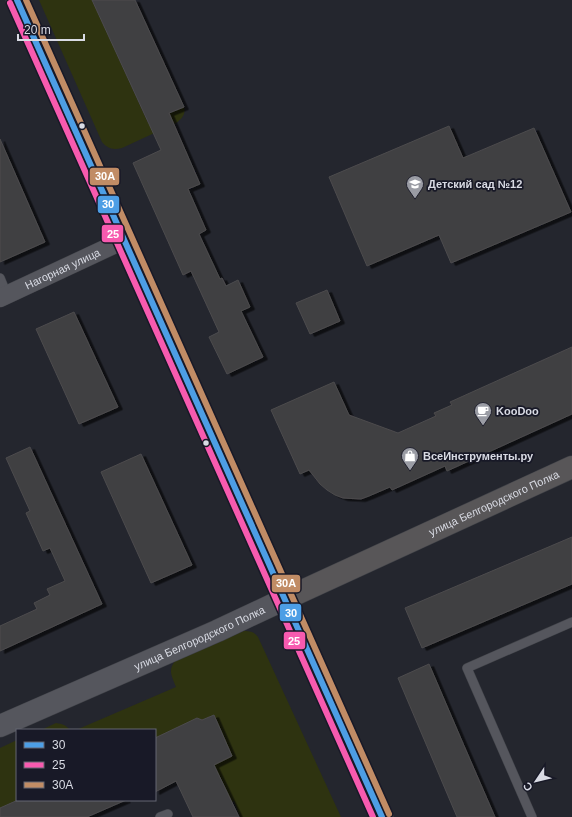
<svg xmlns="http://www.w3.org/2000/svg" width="572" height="817" font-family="Helvetica,sans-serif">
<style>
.green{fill:#2e3310}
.building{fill:#414042;stroke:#4c4b4d;filter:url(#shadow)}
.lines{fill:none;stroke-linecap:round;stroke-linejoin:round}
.service-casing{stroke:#3f4147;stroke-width:10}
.minor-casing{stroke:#3f4147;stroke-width:19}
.tertiary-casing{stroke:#3f4147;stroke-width:23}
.secondary-casing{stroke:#3f4147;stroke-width:23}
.service{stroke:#55565d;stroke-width:9}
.minor{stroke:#55565d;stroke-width:18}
.tertiary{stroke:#55565d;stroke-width:22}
.secondary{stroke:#585658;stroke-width:22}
.bus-1-casing{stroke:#181927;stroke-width:9}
.bus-2-casing{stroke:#181927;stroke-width:9}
.bus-3-casing{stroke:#181927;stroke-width:9}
.bus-1{stroke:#4d9ee5;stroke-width:6}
.bus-2{stroke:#f75aaf;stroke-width:6}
.bus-3{stroke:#c18c65;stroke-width:6}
.bus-dot{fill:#d9dbe4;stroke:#181927;stroke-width:1.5}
.labels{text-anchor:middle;stroke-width:3.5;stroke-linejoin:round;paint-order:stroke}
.poi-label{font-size:11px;font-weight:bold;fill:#d9dbe4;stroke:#181927;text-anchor:start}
.street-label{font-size:11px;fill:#d9dbe4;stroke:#181927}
.line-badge{stroke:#181927;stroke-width:1.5}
.badge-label{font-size:11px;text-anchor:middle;font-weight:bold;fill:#fff}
</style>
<defs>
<filter id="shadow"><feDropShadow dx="4.5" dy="2.5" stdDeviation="0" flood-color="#0009"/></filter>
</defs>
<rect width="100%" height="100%" fill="#24262e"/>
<path class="green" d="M39,0h53l56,123 36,-16c2,7 -2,12 -8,16l-54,25c-9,2 -14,1 -20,-6z
M244,631c7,0 10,1 14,6l83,180h-101l-6,-16 -6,3 -1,-12 -8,-17 -10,-13 20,-4 1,-7 -16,-36 -12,5 -5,-2 -42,20v-8h-79l100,-43c-4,-11 -9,-17 0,-27z
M56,723c6,1 10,2 14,7h-29z
M17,740v60l-17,8v-60z"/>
<path class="building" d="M92,0h43l49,107 -15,6 31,71 -12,5 18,41 -7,4 21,45 2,-1 4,8 12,-6 12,27 -9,4 22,46 -36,17 -18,-37 10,-5 -28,-61 -8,4 -50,-112 28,-13z
M449,126l14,32 71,-30 37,84 -120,51 -12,-28 -72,31 -38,-89z
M0,139l45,103 -45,20z
M327,290l13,31 -30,13 -14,-31z
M74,312l44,95 -39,17 -43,-95z
M572,347v67l-125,57 -2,-5 -53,24 -2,-3 -21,9 -8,3 -18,-1 -8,-3 -8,-5 -7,-6 -11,-14 -9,4 -29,-64 63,-28 15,33 49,18 38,-17 -2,-3 18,-8 -2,-3z
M30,447l72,157 -102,47v-25l37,-17 -3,-6 16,-8 -3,-6 18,-8 -15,-33 -7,3 -17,-38 4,-2 -24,-53z
M141,454l51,111 -41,18 -50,-111z
M572,537v47l-150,64 -17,-40z
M429,664l33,77 33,76h-38l-59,-139z
M214,715l18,41 -18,9 25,52h-46l-17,-36 -21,11v-54l42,-20 5,2z
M18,800h108l-39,17h-87v-9z"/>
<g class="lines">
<defs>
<path id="service" d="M0,278l7,17
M160,817l8,-3
M532,817l-65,-149 105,-46"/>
<g id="minor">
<path id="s1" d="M0,298l124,-58"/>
</g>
<g id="tertiary">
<path id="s2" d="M0,726l217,-95 68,-32"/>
</g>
<g id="secondary">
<path d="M17,0l365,817"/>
<path id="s3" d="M285,599l287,-132"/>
</g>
</defs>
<use href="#service" class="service-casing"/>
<use href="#minor" class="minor-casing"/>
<use href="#tertiary" class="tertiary-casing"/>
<use href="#secondary" class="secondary-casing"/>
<use href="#service" class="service"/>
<use href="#minor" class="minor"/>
<use href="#tertiary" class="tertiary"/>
<use href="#secondary" class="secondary"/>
<defs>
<path id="bus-1" d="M17,0l365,817"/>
<path id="bus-2" d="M10,3l363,814"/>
<path id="bus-3" d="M26,0l363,814"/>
</defs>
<use href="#bus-1" class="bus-1-casing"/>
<use href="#bus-2" class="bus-2-casing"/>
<use href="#bus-3" class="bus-3-casing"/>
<use href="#bus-1" class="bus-1"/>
<use href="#bus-2" class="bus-2"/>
<use href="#bus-3" class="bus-3"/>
</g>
<defs>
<symbol id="school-pin" viewBox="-11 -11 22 30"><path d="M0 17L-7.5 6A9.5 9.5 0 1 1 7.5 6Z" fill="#9a9ca4" stroke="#181927"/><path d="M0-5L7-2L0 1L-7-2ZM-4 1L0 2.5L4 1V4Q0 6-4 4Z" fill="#fff"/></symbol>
<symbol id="cafe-pin" viewBox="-11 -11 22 30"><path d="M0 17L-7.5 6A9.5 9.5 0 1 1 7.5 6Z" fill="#9a9ca4" stroke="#181927"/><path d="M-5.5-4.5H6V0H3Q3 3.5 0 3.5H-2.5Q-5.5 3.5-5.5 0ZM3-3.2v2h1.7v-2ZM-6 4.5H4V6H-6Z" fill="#fff"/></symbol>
<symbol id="shop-pin" viewBox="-11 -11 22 30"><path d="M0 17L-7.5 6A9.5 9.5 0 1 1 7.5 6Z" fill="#9a9ca4" stroke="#181927"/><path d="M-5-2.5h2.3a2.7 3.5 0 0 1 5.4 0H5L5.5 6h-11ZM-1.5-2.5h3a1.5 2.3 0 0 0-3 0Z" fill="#fff"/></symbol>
</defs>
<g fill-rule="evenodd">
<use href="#school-pin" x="405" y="174" width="20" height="27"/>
<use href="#cafe-pin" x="473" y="401" width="20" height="27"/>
<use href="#shop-pin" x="400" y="446" width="20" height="27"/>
</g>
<g class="bus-dot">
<circle cx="82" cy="126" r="3.5"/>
<circle cx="206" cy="443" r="3.5"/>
</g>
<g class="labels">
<g class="poi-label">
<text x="428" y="188">Детский сад №12</text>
<text x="496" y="415">KooDoo</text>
<text x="423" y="460">ВсеИнструменты.ру</text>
</g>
<g class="street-label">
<text dy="4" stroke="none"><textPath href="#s1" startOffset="69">Нагорная улица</textPath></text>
<text dy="4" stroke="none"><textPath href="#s3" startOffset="230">улица Белгородского Полка</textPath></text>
<text dy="4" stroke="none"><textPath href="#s2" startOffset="218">улица Белгородского Полка</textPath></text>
</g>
</g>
<g class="line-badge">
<rect x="89" y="167" width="31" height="19" rx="4" fill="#c18c65"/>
<rect x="97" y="195" width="23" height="19" rx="4" fill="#4d9ee5"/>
<rect x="101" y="224" width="23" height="19" rx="4" fill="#f75aaf"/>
<rect x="271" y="574" width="30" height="19" rx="4" fill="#c18c65"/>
<rect x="279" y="603" width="23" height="19" rx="4" fill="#4d9ee5"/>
<rect x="283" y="631" width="23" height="19" rx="4" fill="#f75aaf"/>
</g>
<g class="badge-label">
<text x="105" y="180">30А</text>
<text x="108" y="208">30</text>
<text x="113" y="238">25</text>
<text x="286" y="587">30А</text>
<text x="291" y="617">30</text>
<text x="294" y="645">25</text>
</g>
<rect x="16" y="729" width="140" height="72" fill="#181927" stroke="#656773"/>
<rect x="24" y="742" width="20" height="6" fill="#4d9ee5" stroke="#656773"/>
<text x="52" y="749" font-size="12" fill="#d9dbe4">30</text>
<rect x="24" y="762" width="20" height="6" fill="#f75aaf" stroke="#656773"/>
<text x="52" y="769" font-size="12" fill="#d9dbe4">25</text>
<rect x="24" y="782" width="20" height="6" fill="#c18c65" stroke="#656773"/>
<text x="52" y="789" font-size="12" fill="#d9dbe4">30А</text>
<g transform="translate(536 781) rotate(235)" stroke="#181927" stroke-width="3" paint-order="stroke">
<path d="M0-3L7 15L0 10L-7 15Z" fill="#d9dbe4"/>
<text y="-6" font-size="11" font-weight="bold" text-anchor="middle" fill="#d9dbe4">С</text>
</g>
<path d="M18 34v6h66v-6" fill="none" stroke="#d9dbe4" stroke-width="2"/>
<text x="24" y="34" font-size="12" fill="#d9dbe4" stroke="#181927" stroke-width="3" paint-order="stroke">20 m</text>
</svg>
